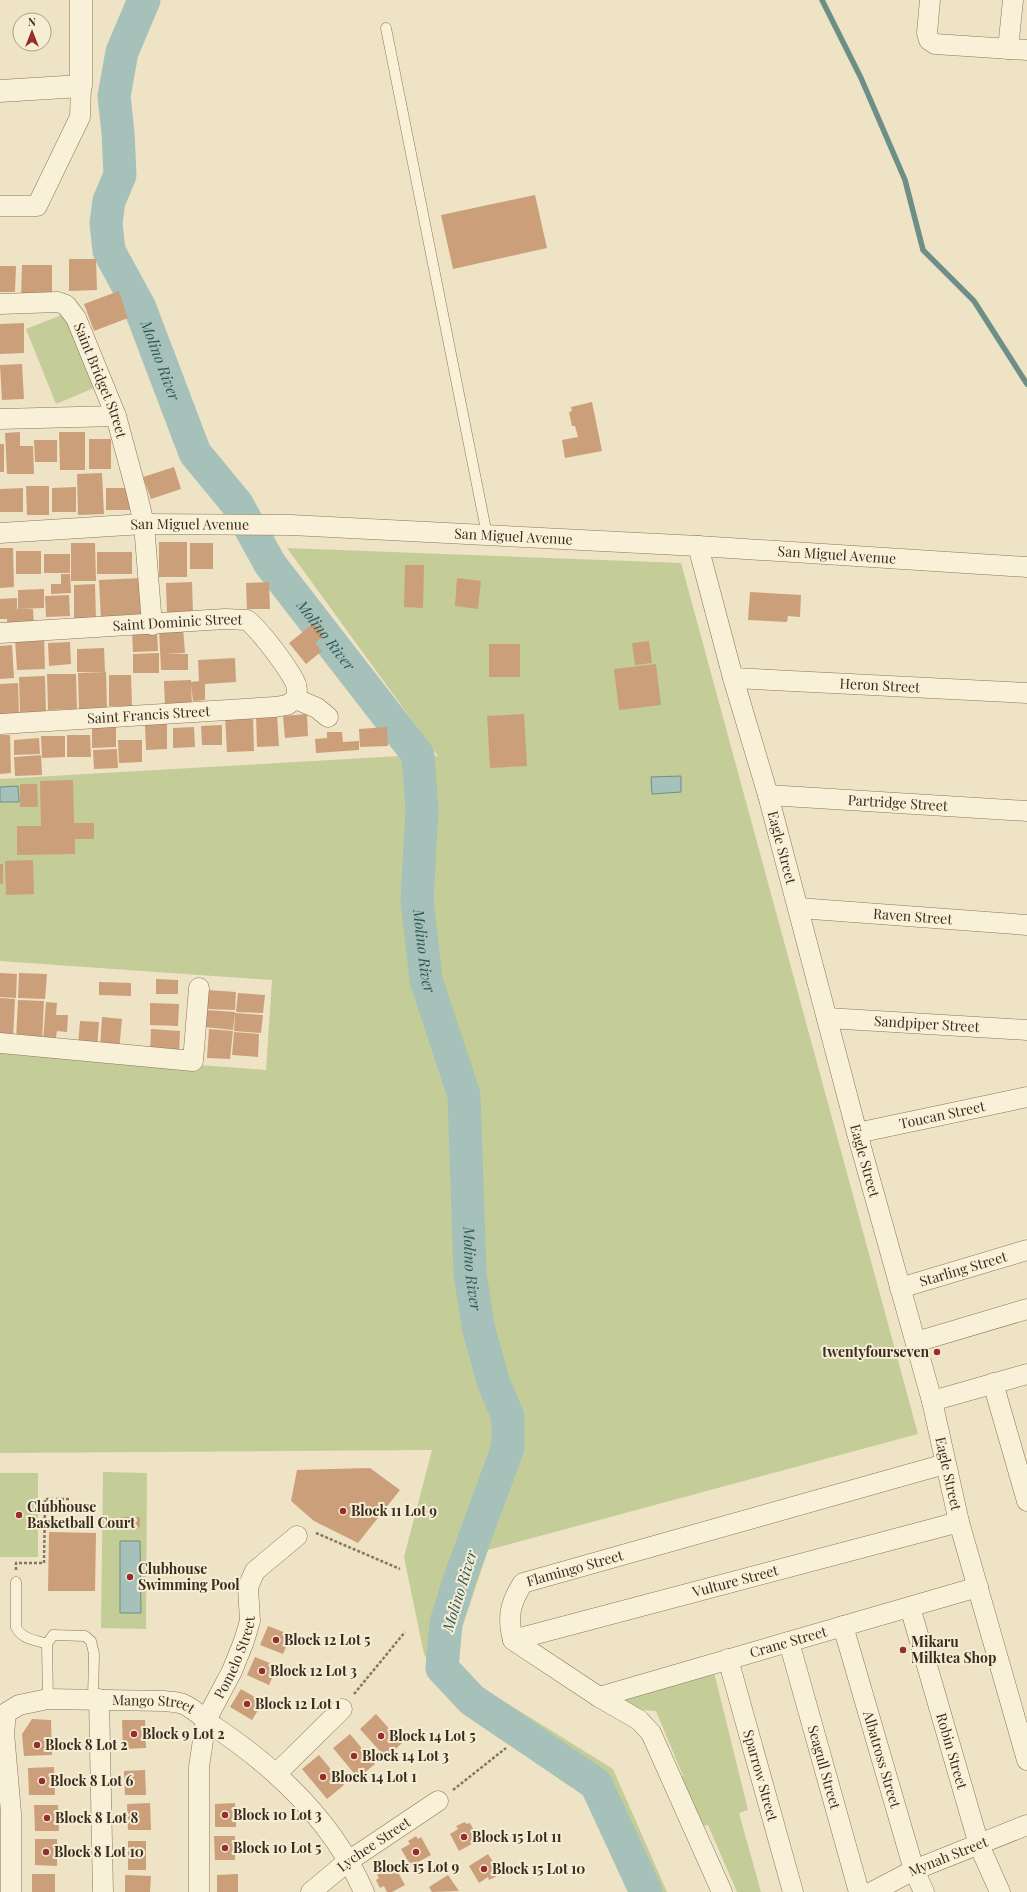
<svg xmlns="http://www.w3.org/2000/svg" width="1027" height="1892" font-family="'Playfair Display',serif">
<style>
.green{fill:#c4cc98}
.water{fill:#a6c1ba;stroke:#6d8f88}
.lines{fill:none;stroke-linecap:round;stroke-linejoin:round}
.stream{stroke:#6d8f88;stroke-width:5.5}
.river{stroke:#a6c1ba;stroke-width:33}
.building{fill:#cc9f7b}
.service-casing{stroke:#89755b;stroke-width:11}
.minor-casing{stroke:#89755b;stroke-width:21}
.tertiary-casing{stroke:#89755b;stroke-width:23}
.path{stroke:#89755b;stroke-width:2.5;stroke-dasharray:3 2;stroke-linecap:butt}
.service{stroke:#f9f0d8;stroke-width:10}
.minor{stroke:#f9f0d8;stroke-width:20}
.tertiary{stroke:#f9f0d8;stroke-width:22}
.poi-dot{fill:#972e2b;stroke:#f5edd4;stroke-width:1.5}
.labels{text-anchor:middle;stroke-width:4;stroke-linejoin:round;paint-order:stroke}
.street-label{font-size:14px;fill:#392c1f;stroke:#f5edd4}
.poi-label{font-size:14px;font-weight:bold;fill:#392c1f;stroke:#f5edd4;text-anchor:start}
.water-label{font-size:15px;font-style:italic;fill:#2e5857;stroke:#f5edd4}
</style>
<rect width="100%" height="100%" fill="#eee3c4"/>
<path class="green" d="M64,314l30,74 -38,16 -30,-75z
M287,548l394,15 237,871 -430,116 -39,117 164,102 54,123h-35l-6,-23 -41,-71 -8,-20 -68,-43 -44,-31 -25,-24 -16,-26 -20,-97 28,-107 -432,3v-403l266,20 6,-90 -272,-19v-182l418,-24 20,1z
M103,1472l44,1 -1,156 -45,-1z
M0,1473h38v84h-38z
M711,1660l37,150 -9,3 22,79h-24l-29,-67 -14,3 -22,-49 11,-3 -27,-65 -25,-2 -16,-19z"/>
<path class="water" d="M681,776v16l-29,2 -1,-17z
M18,786l1,16h-19v-15z
M120,1541h20l1,72h-21z"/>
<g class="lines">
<path class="stream" d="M822,0l39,78 44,102 18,70 51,51 53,83"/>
<path class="river" id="s1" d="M144,0l-22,52 -8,44 4,37 2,42 -11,26 -3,22 3,28 31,57 55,145 42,51 33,60 148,191 4,55 -5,90 9,80 38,115 6,178 8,53 15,55 15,36v30l-48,131 -14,45 -4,45 30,32 124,84 50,108"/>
</g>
<path class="building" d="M535,195l12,53 -94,21 -12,-54z
M69,259h27l1,31 -28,1z
M22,265h30v34h-31z
M0,266h16l-1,26h-15z
M119,291l9,27 -34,13 -10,-27z
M24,323v30l-24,1v-30z
M22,364l2,35 -22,1 -2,-35z
M592,402l10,49 -37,7 -3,-18 16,-3 -3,-11h-3l-3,-14 3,-1 -1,-4z
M20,432v14h13l1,28h-27l-2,-41z
M59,432h26v38h-25z
M89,439h22v30h-22z
M34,440h23v22h-22z
M0,444h4v28h-4z
M174,467l7,22 -30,10 -8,-22z
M102,473l2,41 -26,1 -1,-41z
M26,486h23v29h-22z
M76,487v25h-24v-24z
M23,488v24h-23v-23z
M106,488h25v22h-25z
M159,542h28v35h-28z
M71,543h24l1,38h-25z
M190,543h23v26h-23z
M0,548h13l1,39 -14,1z
M16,551h25v23h-25z
M97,552h35v22h-35z
M44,554h26v19h-26z
M405,565h19l-1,43 -19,-1z
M61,574h9l1,19 -20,1v-10h10z
M142,578l2,39 -43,3 -2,-40z
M457,578l24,3 -3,28 -23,-3z
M192,582l1,31 -26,1 -1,-31z
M269,582l1,27h-23l-1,-26z
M95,584l1,36 -22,1v-36z
M44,589v19l-26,1v-19z
M750,592l51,3 -1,22 -12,-1 -1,6 -39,-2z
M69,595l1,21 -24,1 -1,-21z
M17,598v11h16l1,15 -27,1v-6h-7v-20z
M314,623l10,12 -9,8 7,8 -16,13 -17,-21z
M183,628l2,25 -21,1h24v16h-27l-2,-41z
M132,631h25l1,20 -25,1z
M44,637l1,32 -28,1 -2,-32z
M649,641l3,22 -17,2 -3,-22z
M70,642l1,22 -22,2 -1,-23z
M489,644h31v33h-31z
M12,645l2,33 -14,1v-33z
M104,648l1,24h-28v-23z
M159,653v20h-26v-19z
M235,658l1,24 -31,2v16l-12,1 -2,-16 1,20 -27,1 -1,-25 27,-1v2l8,-1 -1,-21z
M656,664l5,41 -42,5 -5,-41z
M106,672l1,37 -28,1 -1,-37z
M47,674h29l1,35 -29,1z
M109,675h22l1,31h-23z
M45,676l1,36h-26l-1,-35z
M18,683l1,33h-19v-32z
M277,714l2,32 -22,1 -1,-32z
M307,714l1,22 -23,2 -2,-22z
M524,714l3,52 -37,2 -3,-52z
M253,716l1,35 -27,1 -2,-35z
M116,724v23l-24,1v-23z
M145,724h22v25l-21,1z
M222,725v20h-20l-1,-19z
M194,727l1,20 -22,1v-20z
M387,727l1,19 -28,1 -1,-18z
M327,732h15l1,10 16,-1v9l-43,3 -1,-14 12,-1z
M0,735h10l1,38 -11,1z
M67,735h23l1,22h-24z
M41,736h24v21l-23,1z
M39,738l1,16 -26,1v-15z
M118,740h24v22l-23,1z
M117,749l1,19 -24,1 -1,-19z
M41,755l1,20 -27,1 -1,-19z
M73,780l1,43h20v16h-19v15l-58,1v-29h24l-1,-45z
M20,784h17l1,23h-18z
M33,860l1,34 -28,1 -1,-34z
M0,864h3v20h-3z
M0,973l17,1 -1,24 -16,-1z
M19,973l28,1 -2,25 -27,-1z
M156,979l22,1v14h-22z
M99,982l32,1v13l-32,-1z
M208,990l28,2 -1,18 -28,-1z
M238,993l27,2 -2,18 -27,-1z
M0,998l15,1 -2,39h-13z
M18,1000l26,1 -2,40 -26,-1z
M46,1002l11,1 -1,12h12l-1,17 -10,-1 -2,11 -12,-1z
M150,1003l29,1 -1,22 -28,-1z
M206,1010l29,2 -2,18 -28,-3z
M235,1013l28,2 -2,18 -27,-2z
M102,1017l20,2 -3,32 -19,-2z
M80,1021l19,1 -2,26 -19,-2z
M151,1029l29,2 -1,26 -29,-1z
M209,1029l24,2 -3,28 -23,-1z
M234,1032l25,2 -1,23 -26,-2z
M370,1468l30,22 -42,53 -44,-22 -23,-20 6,-31z
M121,1517h19v10h-19z
M49,1532l47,1 -1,58h-47z
M268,1626l23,9 -8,19 -23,-9z
M255,1657l22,9 -8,19 -22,-10z
M241,1689l22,13 -11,18 -22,-13z
M376,1714l26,29 -16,15 -26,-29z
M32,1719l19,1 1,35 -28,1 -2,-22z
M122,1720h23l1,28 -23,1z
M350,1734l25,30 -17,14 -25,-30z
M319,1755l25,30 -17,14 -25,-30z
M54,1767l1,28h-26l-1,-27z
M145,1770l1,25h-21l-1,-24z
M150,1803l1,27h-23l-1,-26z
M235,1803l1,24h-21v-23z
M34,1805h24l1,26h-24z
M465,1822l1,2 4,-1 9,17 -20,11 -9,-17 8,-5 -2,-3z
M214,1836h21v24h-20z
M416,1836l2,3 3,-2 10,18 -20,11 -10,-17 9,-5 -2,-3z
M35,1839h22v27l-22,-1z
M128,1841h18v29h-18z
M488,1854l11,17 -4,2 2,3 -8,4 -1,-3 -9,6 -10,-17z
M394,1865l11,20 -13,7h-5l-3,-6 -4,2 -4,-8 3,-2 -2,-3z
M32,1874h23v18h-23z
M238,1874v18h-21v-17z
M125,1875l26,1 -1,16h-25z
M448,1875l11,16 -27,1 -3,-5z"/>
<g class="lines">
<defs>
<path id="service" d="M386,28l101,507
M16,1582v45c5,12 20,13 31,17
M48,1699l-1,-55 6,-9 32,1 6,5 3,13 -1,45"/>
<g id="minor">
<path d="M930,0l-3,33 2,7 6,4 92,6"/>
<path d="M1008,49l5,-49"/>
<path d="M0,206h37l43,-89 1,-31"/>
<path id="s2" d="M0,304l58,-2 8,3 10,13 40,98 20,74 8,34 8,101"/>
<path d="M0,419l116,-3"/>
<path id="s3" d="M0,533l144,-9 147,1 407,21 329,21"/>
<path id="s4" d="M698,546l35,132 35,117 89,338 75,268 27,121 68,238"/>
<path id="s5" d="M0,633l225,-14 22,1c13,10 39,45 47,60 4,7 3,12 2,19"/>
<path id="s6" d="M733,678l294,15"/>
<path d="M296,699l21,9 11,9"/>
<path id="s7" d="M0,724l275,-17 12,-2 9,-6"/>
<path id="s8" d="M768,795l259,16"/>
<path id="s9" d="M798,908l229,17"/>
<path id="s10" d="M827,1018l200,12"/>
<path d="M0,1043l193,18 6,-73"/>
<path id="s11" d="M857,1133l170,-36"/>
<path id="s12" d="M900,1288l127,-38"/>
<path d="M916,1342l111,-33"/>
<path d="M993,1383l34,118"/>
<path d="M932,1401l95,-27"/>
<path id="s13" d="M910,1607l69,238 21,47"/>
<path id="s14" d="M843,1626l71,244 10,22"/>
<path id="s15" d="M513,1640l446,-118"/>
<path id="s16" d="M789,1642l70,250"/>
<path id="s17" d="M728,1659l65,233"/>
<path id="s18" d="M599,1697l379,-110"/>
<path d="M99,1699l4,193"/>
<path d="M277,1773l65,-64"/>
<path id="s19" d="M11,1892v-79l-7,-80 2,-20 13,-8 29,-6 117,2c6,1 13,1 18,3 12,5 22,16 32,23 61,41 119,96 149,165"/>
<path id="s20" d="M199,1892v-125l7,-47 26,-49 12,-30 6,-20 -2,-34 7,-16 42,-35"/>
<path id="s21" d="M311,1892l36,-30 91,-61"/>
<path id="s22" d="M722,1892l-71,-159 -12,-13 -40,-23 -86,-57c-6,-23 -3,-37 10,-57l422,-119"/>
<path id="s23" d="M872,1892l42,-22 113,-45"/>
</g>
<path id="tertiary" d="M0,91l81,-5v-86"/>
</defs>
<use href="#service" class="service-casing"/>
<use href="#minor" class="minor-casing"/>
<use href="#tertiary" class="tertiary-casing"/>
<path class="path" d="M316,1533l84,36
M16,1570v-7h28l1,-64h25
M354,1694l51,-62
M453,1790l53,-42"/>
<use href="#service" class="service"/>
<use href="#minor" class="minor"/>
<use href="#tertiary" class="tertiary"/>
</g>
<g class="poi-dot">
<circle cx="937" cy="1352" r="4"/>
<circle cx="343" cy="1511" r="4"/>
<circle cx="19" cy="1515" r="4"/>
<circle cx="130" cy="1577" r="4"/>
<circle cx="276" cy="1640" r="4"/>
<circle cx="903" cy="1650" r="4"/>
<circle cx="262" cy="1671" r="4"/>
<circle cx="247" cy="1704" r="4"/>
<circle cx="134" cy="1734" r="4"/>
<circle cx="381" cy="1736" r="4"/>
<circle cx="37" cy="1745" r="4"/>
<circle cx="354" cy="1756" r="4"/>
<circle cx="323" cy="1777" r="4"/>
<circle cx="42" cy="1781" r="4"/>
<circle cx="225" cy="1815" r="4"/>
<circle cx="47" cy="1818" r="4"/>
<circle cx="464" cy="1837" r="4"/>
<circle cx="225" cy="1848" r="4"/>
<circle cx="46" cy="1852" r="4"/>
<circle cx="416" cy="1852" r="4"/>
<circle cx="484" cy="1869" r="4"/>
</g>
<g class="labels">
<g class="street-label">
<text dy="5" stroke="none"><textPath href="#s2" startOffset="150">Saint Bridget Street</textPath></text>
<text dy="5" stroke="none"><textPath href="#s3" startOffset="190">San Miguel Avenue</textPath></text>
<text dy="5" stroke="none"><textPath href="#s3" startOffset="514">San Miguel Avenue</textPath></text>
<text dy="5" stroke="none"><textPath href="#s3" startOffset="838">San Miguel Avenue</textPath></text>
<text dy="5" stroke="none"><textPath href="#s5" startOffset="178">Saint Dominic Street</textPath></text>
<text dy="5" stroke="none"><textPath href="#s6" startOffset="147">Heron Street</textPath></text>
<text dy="5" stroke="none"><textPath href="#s7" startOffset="149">Saint Francis Street</textPath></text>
<text dy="5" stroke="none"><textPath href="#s8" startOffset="130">Partridge Street</textPath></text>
<text dy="5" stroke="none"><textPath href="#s4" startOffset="313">Eagle Street</textPath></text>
<text dy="5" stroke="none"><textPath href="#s9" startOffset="115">Raven Street</textPath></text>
<text dy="5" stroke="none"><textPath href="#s10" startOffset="100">Sandpiper Street</textPath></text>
<text dy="5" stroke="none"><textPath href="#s11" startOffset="87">Toucan Street</textPath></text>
<text dy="5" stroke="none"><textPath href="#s4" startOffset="637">Eagle Street</textPath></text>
<text dy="5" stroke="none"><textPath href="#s12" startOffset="66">Starling Street</textPath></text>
<text dy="5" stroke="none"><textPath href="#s4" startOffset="961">Eagle Street</textPath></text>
<text dy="5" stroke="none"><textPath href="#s22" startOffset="455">Flamingo Street</textPath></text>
<text dy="5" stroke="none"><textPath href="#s15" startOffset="230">Vulture Street</textPath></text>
<text dy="5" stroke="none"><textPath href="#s18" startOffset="197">Crane Street</textPath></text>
<text dy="5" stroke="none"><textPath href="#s20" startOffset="242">Pomelo Street</textPath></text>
<text dy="5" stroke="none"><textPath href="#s19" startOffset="330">Mango Street</textPath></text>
<text dy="5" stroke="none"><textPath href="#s13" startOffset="150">Robin Street</textPath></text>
<text dy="5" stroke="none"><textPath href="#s14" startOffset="139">Albatross Street</textPath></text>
<text dy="5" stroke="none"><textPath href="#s16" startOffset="130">Seagull Street</textPath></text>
<text dy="5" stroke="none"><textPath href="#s17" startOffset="121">Sparrow Street</textPath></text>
<text dy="5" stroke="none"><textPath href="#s21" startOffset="79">Lychee Street</textPath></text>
<text dy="5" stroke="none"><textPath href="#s23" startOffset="84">Mynah Street</textPath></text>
</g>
<g class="poi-label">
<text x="929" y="1357" text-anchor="end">twentyfourseven</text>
<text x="27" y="1512">Clubhouse<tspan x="27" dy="16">Basketball Court</tspan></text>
<text x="351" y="1516">Block 11 Lot 9</text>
<text x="138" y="1574">Clubhouse<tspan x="138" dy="16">Swimming Pool</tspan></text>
<text x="284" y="1645">Block 12 Lot 5</text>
<text x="911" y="1647">Mikaru<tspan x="911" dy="16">Milktea Shop</tspan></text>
<text x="270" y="1676">Block 12 Lot 3</text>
<text x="255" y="1709">Block 12 Lot 1</text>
<text x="142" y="1739">Block 9 Lot 2</text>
<text x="389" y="1741">Block 14 Lot 5</text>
<text x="45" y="1750">Block 8 Lot 2</text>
<text x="362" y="1761">Block 14 Lot 3</text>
<text x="331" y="1782">Block 14 Lot 1</text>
<text x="50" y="1786">Block 8 Lot 6</text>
<text x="233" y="1820">Block 10 Lot 3</text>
<text x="55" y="1823">Block 8 Lot 8</text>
<text x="472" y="1842">Block 15 Lot 11</text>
<text x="233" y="1853">Block 10 Lot 5</text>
<text x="54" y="1857">Block 8 Lot 10</text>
<text x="416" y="1872" text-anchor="middle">Block 15 Lot 9</text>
<text x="492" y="1874">Block 15 Lot 10</text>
</g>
<g class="water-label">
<text dy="5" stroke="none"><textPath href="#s1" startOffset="380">Molino River</textPath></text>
<text dy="5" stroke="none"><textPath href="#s1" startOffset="704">Molino River</textPath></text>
<text dy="5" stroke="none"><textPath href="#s1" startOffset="1052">Molino River</textPath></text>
<text dy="5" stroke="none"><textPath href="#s1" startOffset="1376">Molino River</textPath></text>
<text transform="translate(460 1591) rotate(-73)" y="5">Molino River</text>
</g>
</g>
<g transform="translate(32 32)"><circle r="19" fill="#f5edd4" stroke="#aaa08c"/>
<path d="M0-3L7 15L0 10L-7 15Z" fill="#972e2b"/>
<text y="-6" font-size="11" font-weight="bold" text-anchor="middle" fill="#392c1f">N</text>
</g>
</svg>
